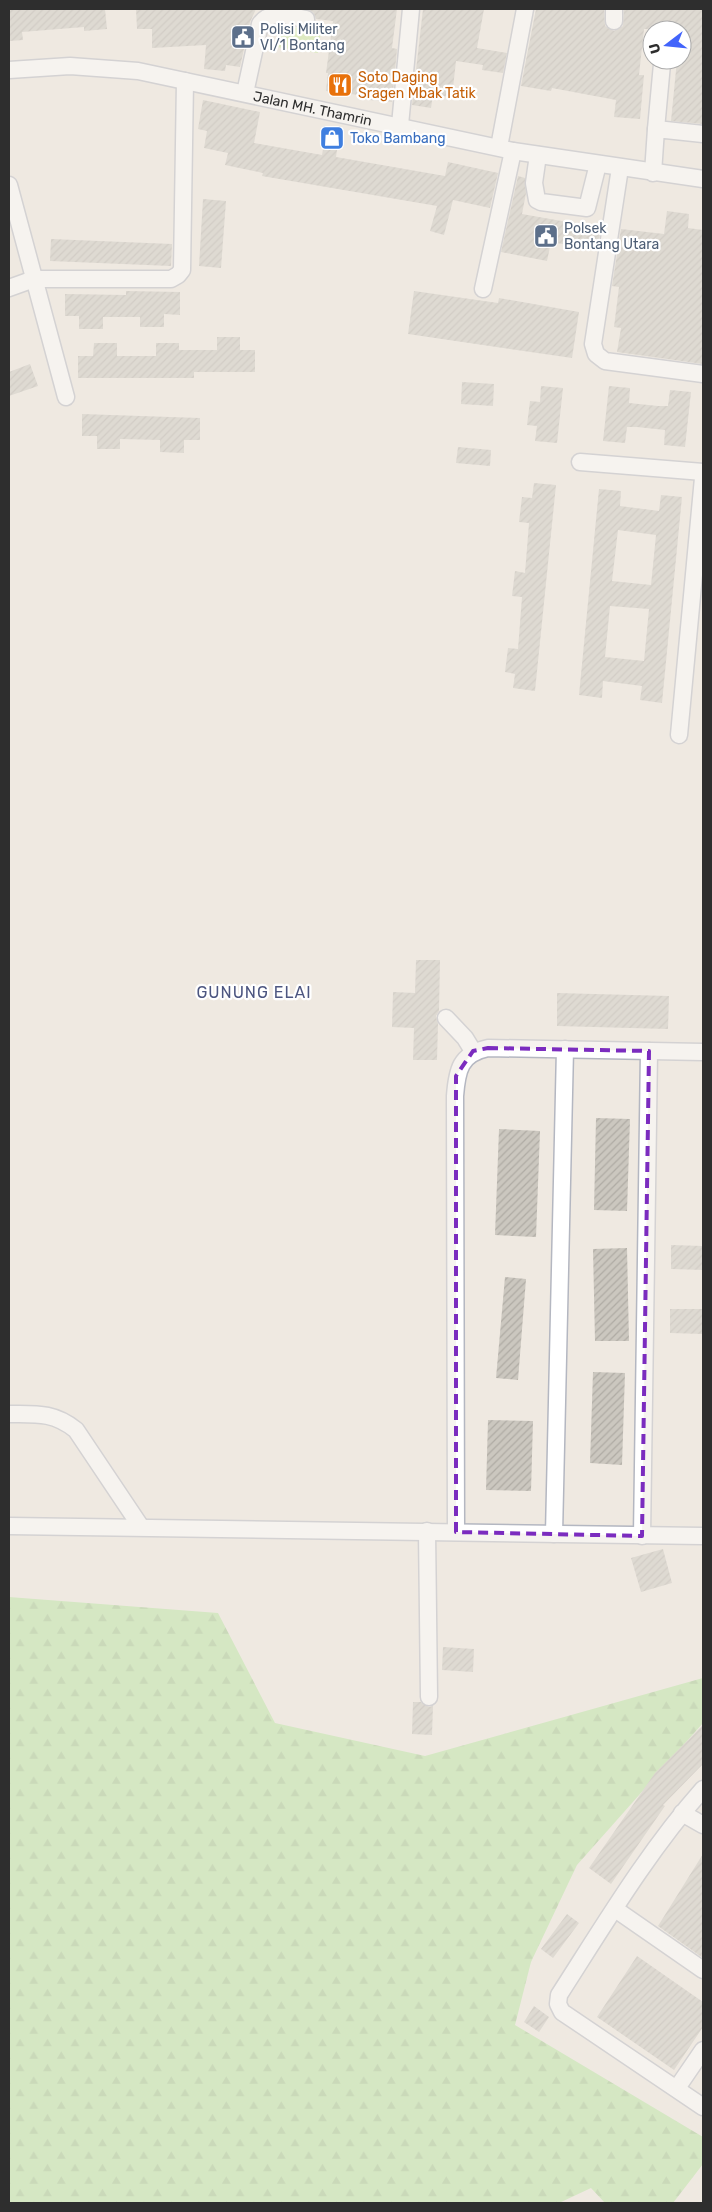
<svg xmlns="http://www.w3.org/2000/svg" width="712" height="2212" font-family="Rubik,sans-serif">
<style>
.forest{fill:url(#forest-firs)}
.pitch{fill:#c9ec9a}
.building{fill:url(#building-hatch);fill-rule:evenodd}
.lines{fill:none;stroke-linecap:round;stroke-linejoin:round}
.minor-casing{stroke:#b4b7c1;stroke-width:19}
.minor{stroke:#fff;stroke-width:16}
.marked{fill:none;stroke:#7b2cbf;stroke-width:4;stroke-dasharray:10 6;stroke-linejoin:round}
.labels{text-anchor:middle;stroke-width:4.5;stroke-linejoin:round;paint-order:stroke}
.service-label{font-size:14px;fill:#4e5e75;stroke:#fff;text-anchor:start}
.food-label{font-size:14px;fill:#c56008;stroke:#fff;text-anchor:start}
.street-label{font-size:14px;fill:#2e2e2e;stroke:#fff}
.shop-label{font-size:14px;fill:#366cbe;stroke:#fff;text-anchor:start}
.quarter-label{font-size:16px;letter-spacing:1px;fill:#4d5680;stroke:#fff}
</style>
<defs>
<pattern id="forest-firs" width="22" height="20" patternUnits="userSpaceOnUse" patternTransform="scale(1.25)"><rect width="22" height="20" fill="#b6e59e"/><path d="M5 1l3.5 6h-7zM16 11l3.5 6h-7z" fill="#9dc588"/></pattern>
<pattern id="building-hatch" width="6" height="6" patternUnits="userSpaceOnUse" patternTransform="scale(1.25)"><rect width="6" height="6" fill="#cbc7bf"/><path d="M-1 1l2-2M0 6l6-6M5 7l2-2" fill="none" stroke="#afaba4"/></pattern>
</defs>
<rect width="100%" height="100%" fill="#efe9e1"/>
<path class="forest" d="M9,1597l209,16 57,110 150,33 278,-78v45l-126,142 -46,97 -16,63 188,112v27l-30,39h-68l-14,-15 -32,15h-550z"/>
<path class="pitch" d="M279,25l42,6 -3,22 -42,-6z"/>
<path class="building" d="M9,9h96l2,20 -23,2v-4l-62,5 1,8 -14,1z
M136,9h120l-6,13 -10,45 -14,-2 -1,6 -21,-2 2,-24 -54,3v-19h-15z
M306,9h91l-5,39 5,1 -5,53 -34,-3 1,-4 -33,-4 2,-18h-2l7,-52 -17,-2 -3,-7z
M423,9h61l-7,39 30,5 -4,20 -21,-3 1,-5 -27,-4 -4,36 -19,-2 -2,13 -19,-3z
M536,9h68l1,17 9,5 9,-5 1,-17h79v115l-32,-3 6,-61h5v-30l-38,-1 -5,46h5l-4,44 -26,-2 2,-17 -64,-12 -1,3 -30,-5z
M203,100l57,12 -6,31 68,12 5,-28 13,2 -4,28 109,19 3,-14 50,11 -8,35 -37,-8 -9,35 -14,-4 7,-25 -175,-30 1,-3 -38,-8 3,-12 -24,-5 3,-17 -9,-2z
M518,176l7,2 1,15 -4,21 79,14 -4,22 -46,-8 -4,19 -46,-9z
M203,199l23,2 -5,67 -22,-2z
M667,211l22,3 -1,14 15,2v134l-86,-12 4,-24 -7,-1 5,-40 -7,-1 9,-57 43,5z
M51,239l121,5 -1,22 -121,-5z
M126,291l54,1v23l-16,-1v13h-24v-10h-37v12h-24v-13h-14v-22l61,1z
M414,291l84,12 1,-5 80,14 -7,46 -164,-24z
M217,337h23v13h15v22h-61v6h-116v-22h15l1,-13h23v13h39v-13h23v7h38z
M30,364l8,22 -29,10v-24z
M462,382l32,2 -1,22 -32,-2z
M541,386l22,2 -6,55 -22,-2 2,-15 -10,-1 3,-24 10,1z
M609,386l21,2 -1,15 29,3h10l2,-16 21,2 -6,55 -21,-2 1,-15 -28,-3h-10l-2,16 -22,-2z
M82,414l118,4v22h-16v13l-24,-1v-12l-40,-1v10h-23v-13h-15z
M458,447l33,3 -1,16 -34,-3z
M534,483l22,2 -21,206 -22,-3 2,-14 -10,-2 3,-24 10,1 4,-52 -10,-1 3,-25 10,2 4,-50 -10,-1 3,-25 10,1z
M599,489l22,2 -1,15 39,5 2,-16 21,2 -20,206 -22,-3 2,-14 -39,-5 -1,17 -23,-3zM618,530l38,5 -5,50 -39,-4zM610,606l39,3 -5,52 -39,-4z
M416,960h24l-1,51 -3,5 2,8 -1,36h-24l1,-32 -22,-1 1,-35 22,1z
M557,993l112,3 -1,33 -111,-3z
M596,1118l34,1 -3,92 -33,-1z
M499,1129l41,2 -4,106 -41,-2z
M671,1245l32,1v24l-32,-1z
M627,1248l2,93h-34l-2,-92z
M505,1277l21,2 -8,101 -22,-2z
M670,1309h33v25l-33,-1z
M593,1372l32,1 -3,92 -32,-2z
M488,1420l45,1 -2,70 -45,-1z
M663,1549l9,34 -31,9 -10,-34z
M443,1647l31,2 -1,23 -31,-2z
M413,1702h8l8,5 4,-1 -1,29 -20,-1z
M703,1725v39l-40,41 2,1 -54,78 -22,-16 66,-95z
M703,1854v104l-45,-32z
M567,1914l12,9 -26,35 -12,-9z
M637,1956l66,46v25l-29,43 -77,-53z
M534,2006l15,11 -10,15 -15,-10z"/>
<g class="lines">
<defs>
<g id="minor">
<path d="M614,21v-12"/>
<path id="s1" d="M9,70l61,-4 68,5 375,80 190,28"/>
<path d="M245,93l15,-69c11,-15 29,-7 46,-5"/>
<path d="M400,125l11,-116"/>
<path d="M656,129l6,-65"/>
<path d="M499,147l26,-138"/>
<path d="M538,155l-4,28 3,17 4,2 46,6 11,-44"/>
<path d="M620,168l-27,176 3,10 9,7 98,13"/>
<path d="M653,173l3,-44 47,5"/>
<path d="M9,185l57,212"/>
<path d="M9,288l25,-9h137l7,-4 4,-5 3,-189"/>
<path d="M483,289l30,-138"/>
<path d="M580,462l123,10"/>
<path d="M679,735l24,-257"/>
<path d="M446,1018l19,20 8,13"/>
<path d="M9,1414c27,0 45,-2 67,16l65,97"/>
<path d="M9,1526l694,10"/>
<path d="M427,1531l2,166"/>
<path d="M456,1532l-1,-436c2,-26 5,-42 33,-48l215,4"/>
<path d="M554,1534l11,-485"/>
<path d="M642,1536l7,-485"/>
<path d="M703,1789c-55,62 -99,136 -144,206l-1,9 4,8 141,95"/>
<path d="M682,1813l21,12"/>
<path d="M615,1909l88,61"/>
<path d="M677,2088l26,-38"/>
</g>
</defs>
<use href="#minor" class="minor-casing"/>
<use href="#minor" class="minor"/>
</g>
<path d="M0 0H712V2212H0ZM488,1048l161,3 -7,485 -186,-4v-456l17,-25z" fill="#efe9e1" fill-opacity=".55" fill-rule="evenodd"/>
<path class="marked" d="M488,1048l161,3 -7,485 -186,-4v-456l17,-25z"/>
<defs>
<symbol id="civic-square" viewBox="-11 -11 22 22"><rect x="-9" y="-9" width="18" height="18" rx="4" fill="#5c6f8a" stroke="#fff"/><path d="M-.6-6.5H3V-4.5H.6V-3L4-1V1h2V6H-6V1h2V-1L-.6-3ZM-1.2 2.5V6h2.4V2.5Z" fill="#fff"/></symbol>
<symbol id="restaurant-square" viewBox="-11 -11 22 22"><rect x="-9" y="-9" width="18" height="18" rx="4" fill="#e8710a" stroke="#fff"/><path d="M-5-6h1v4h1v-4h1v4h1v-4h1v5L-1.5 .5V6h-2V.5L-5-1ZM5-6V6H3V1.5H1.5Q1.5-4 5-6Z" fill="#fff"/></symbol>
<symbol id="shop-square" viewBox="-11 -11 22 22"><rect x="-9" y="-9" width="18" height="18" rx="4" fill="#3f7fe0" stroke="#fff"/><path d="M-5-2.5h2.3a2.7 3.5 0 0 1 5.4 0H5L5.5 6h-11ZM-1.5-2.5h3a1.5 2.3 0 0 0-3 0Z" fill="#fff"/></symbol>
</defs>
<g fill-rule="evenodd">
<use href="#civic-square" x="229" y="23" width="28" height="28"/>
<use href="#restaurant-square" x="326" y="71" width="28" height="28"/>
<use href="#shop-square" x="318" y="124" width="28" height="28"/>
<use href="#civic-square" x="532" y="222" width="28" height="28"/>
</g>
<g class="labels">
<g class="service-label">
<text x="260" y="34">Polisi Militer<tspan x="260" dy="16">VI/1 Bontang</tspan></text>
<text x="564" y="233">Polsek<tspan x="564" dy="16">Bontang Utara</tspan></text>
</g>
<g class="food-label">
<text x="358" y="82">Soto Daging<tspan x="358" dy="16">Sragen Mbak Tatik</tspan></text>
</g>
<g class="street-label">
<text dy="5" stroke="none"><textPath href="#s1" startOffset="308">Jalan MH. Thamrin</textPath></text>
</g>
<g class="shop-label">
<text x="350" y="143">Toko Bambang</text>
</g>
<g class="quarter-label">
<text x="254" y="998">GUNUNG ELAI</text>
</g>
</g>
<rect width="712" height="2212" fill="none" stroke="#2e2e2e" stroke-width="20"/>
<g transform="translate(667 45) rotate(254)"><circle r="24" fill="#ffffff" stroke="#ababab"/>
<path d="M0-4L9 19L0 12L-9 19Z" fill="#4264fb"/>
<text y="-8" font-size="14" font-weight="bold" text-anchor="middle" fill="#2e2e2e">U</text>
</g>
</svg>
